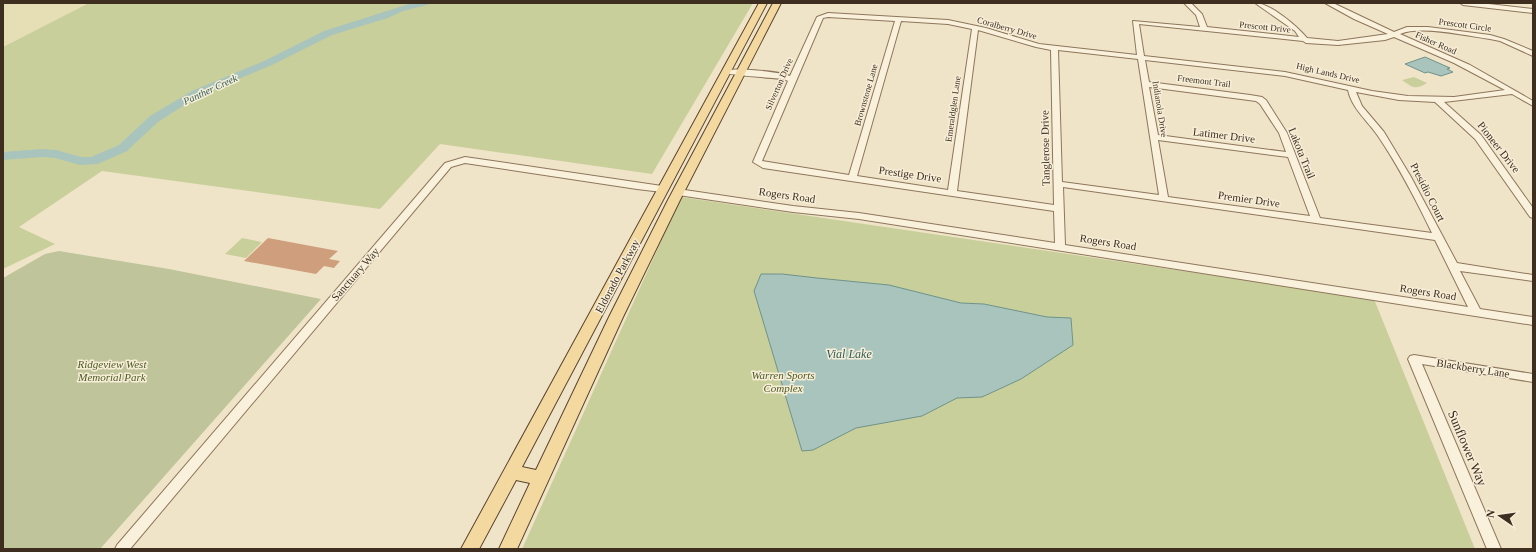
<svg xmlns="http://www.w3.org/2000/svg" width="1536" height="552" font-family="Georgia,serif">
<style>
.farmland{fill:#e6deb5}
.green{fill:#c9cf9b}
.cemetery{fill:#bfc49a}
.water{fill:#a9c4bc;stroke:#6f938a}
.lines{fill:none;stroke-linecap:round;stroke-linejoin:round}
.river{fill:#a9c4bc;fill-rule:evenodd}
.building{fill:#cf9f7d}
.minor-casing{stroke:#8d765c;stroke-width:2}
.major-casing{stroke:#5b4430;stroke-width:2}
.minor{fill:#faf1dc;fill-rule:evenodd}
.major{fill:#f3d9a0;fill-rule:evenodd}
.labels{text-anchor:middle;stroke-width:3;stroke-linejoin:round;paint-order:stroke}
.far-street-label{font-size:9px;fill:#3d2e20;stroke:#f7eed8}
.far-water-label{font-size:10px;font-style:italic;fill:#2f5d5a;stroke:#f7eed8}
.street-label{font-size:11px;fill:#3d2e20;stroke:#f7eed8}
.park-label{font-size:11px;font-style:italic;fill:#4d5a26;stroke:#f7eed8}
.water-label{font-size:12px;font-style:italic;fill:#2f5d5a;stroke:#f7eed8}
.near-street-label{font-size:13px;fill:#3d2e20;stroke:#f7eed8}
</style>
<rect width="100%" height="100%" fill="#f0e4c8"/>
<path class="farmland" d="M3,3h86l-86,44z"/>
<path class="green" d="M89,3h664l-101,171 -212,-30 -60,65 -278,-38 -83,56 36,17 -52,25v-222z
M1414,77l13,6c-12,7 -14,5 -25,-3z
M681,197l693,102 101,250h-953z
M242,238l20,4 -16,16 -21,-4z"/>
<path class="cemetery" d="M59,251l110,18 152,30 -221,250h-97v-271l42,-24z"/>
<path class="water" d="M1425,57l25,11 -3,1 6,3 -12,4 -13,-4 -3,1 -20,-9z
M761,274h21l35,4 72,7 72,18 23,1 63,13 24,1 2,27 -52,34 -39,18 -25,1 -35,18 -66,12 -43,22 -11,1 -48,-160z"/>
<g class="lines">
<path class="river" d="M412,3h17l-2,2 -24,6 -15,7 -56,17 -60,30 -72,30 -42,27 -31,29 -29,13 -18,1 -25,-7 -13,-1 -39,3v-8l39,-3 14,1 25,7h10l28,-12 31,-29 42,-25 72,-30 60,-30z"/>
</g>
<path class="building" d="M268,238l70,13 -9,8 11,2 -6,7 -10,-2 -8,8 -72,-13z"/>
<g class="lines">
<defs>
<path id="minor" d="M1184,3h7l11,11 5,13 92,10 -4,-6 -40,-28c15,0 42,23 52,35l31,3 50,-7 -34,-15 -29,-16h8l61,29 13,-5h21l62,8 14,4 29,12v5l-33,-15 -10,-2c-24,-3 -68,-14 -90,-5l70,31 63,36v5l-21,-12 -68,8 37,33 52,73v10l-3,-1 -55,-78 -40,-37 -36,-2 -43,-8 6,14 22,26 27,45 46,86 76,12v6l-73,-10 20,38 53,8v8l-674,-106 -66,-7 -115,-17 -4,-3 4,-3 115,17 66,7 196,30 -1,-32 -291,-43 -10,-6 35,-81 -4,-2c-9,-1 -58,-4 -62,-7 7,-6 59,0 68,4l27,-59 11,-4 120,7 38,8 53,16 98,11 -4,-34 67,6 -4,-12zM828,17l67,4 -46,154 -87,-14 61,-143zM901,21l47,3 24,5 -24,161 -91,-14zM1139,24l164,17 3,2 32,2 47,-5 9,-3 60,26 51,27 -51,7 -46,-1 -36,-5 -87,-19 -141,-16zM978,30l58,17 15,3 3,155 -97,-14zM1058,50l80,9 21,136 -97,-13zM1145,60l140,16 63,14c4,19 20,31 30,46 21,31 38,64 54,97l-112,-15 -33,-85 -21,-33 -4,-3 -12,-2 -101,-13zM1149,87l107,14 4,3 19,29 7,19 -128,-17zM1158,140l130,17 22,59 -142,-19zM1063,187l372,53 33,67 -403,-62z
M1460,3h20l53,6v4l-70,-8z
M465,157l197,29 4,3 -4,3 -25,-3 -172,-26 -14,4 -321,382h-15l2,-4 328,-382z
M1414,355l119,19v8l-111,-18 79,185h-14l-79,-190 2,-3z"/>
<path id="major" d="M759,3h8l-245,464 14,3 73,-153 59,-117 105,-197h8l-101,197 -57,117 -106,232h-18l31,-66 -14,-3 -37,69h-18z"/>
</defs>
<use href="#minor" class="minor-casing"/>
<use href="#major" class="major-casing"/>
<use href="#minor" class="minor"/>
<use href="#major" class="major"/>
</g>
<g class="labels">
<g class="far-street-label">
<text transform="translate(1465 25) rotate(8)" y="3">Prescott Circle</text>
<text transform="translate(1265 27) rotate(6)" y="3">Prescott Drive</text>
<text transform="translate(1007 28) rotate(16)" y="3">Coralberry Drive</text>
<text transform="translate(1436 43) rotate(24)" y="3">Fisher Road</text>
<text transform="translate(1328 73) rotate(13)" y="3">High Lands Drive</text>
<text transform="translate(1204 81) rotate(7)" y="3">Freemont Trail</text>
<text transform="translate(779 84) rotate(-66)" y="3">Silverton Drive</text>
<text transform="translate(866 95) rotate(-74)" y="3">Brownstone Lane</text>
<text transform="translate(953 109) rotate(-82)" y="3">Emeraldglen Lane</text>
<text transform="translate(1160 109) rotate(81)" y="3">Indianola Drive</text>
</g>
<g class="far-water-label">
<text transform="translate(210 89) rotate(-25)" y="4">Panther Creek</text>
</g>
<g class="street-label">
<text transform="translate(1224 135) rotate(7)" y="4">Latimer Drive</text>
<text transform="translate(1499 147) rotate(52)" y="4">Pioneer Drive</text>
<text transform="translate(1045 148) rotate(-91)" y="4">Tanglerose Drive</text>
<text transform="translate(1302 153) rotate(68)" y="4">Lakota Trail</text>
<text transform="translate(910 174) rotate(8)" y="4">Prestige Drive</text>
<text transform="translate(1428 192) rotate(63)" y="4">Presidio Court</text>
<text transform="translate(787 195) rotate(8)" y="4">Rogers Road</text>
<text transform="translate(1249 199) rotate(8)" y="4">Premier Drive</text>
<text transform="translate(1108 242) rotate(9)" y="4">Rogers Road</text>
<text transform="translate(355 274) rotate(-49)" y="4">Sanctuary Way</text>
<text transform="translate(617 276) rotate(-62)" y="4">Eldorado Parkway</text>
<text transform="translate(1428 292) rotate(9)" y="4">Rogers Road</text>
<text transform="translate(1473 368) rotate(9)" y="4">Blackberry Lane</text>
</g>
<g class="park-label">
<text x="112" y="368">Ridgeview West<tspan x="112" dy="13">Memorial Park</tspan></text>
<text x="783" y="379">Warren Sports<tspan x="783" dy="13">Complex</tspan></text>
</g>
<g class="water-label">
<text x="849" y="358">Vial Lake</text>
</g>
<g class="near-street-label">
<text transform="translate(1468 448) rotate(67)" y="5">Sunflower Way</text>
</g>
</g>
<rect width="1536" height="552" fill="none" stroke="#3d2e20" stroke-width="8"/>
<g transform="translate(1500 516) rotate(283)" stroke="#f7eed8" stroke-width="3" paint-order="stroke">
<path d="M0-3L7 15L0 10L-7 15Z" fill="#3d2e20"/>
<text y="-6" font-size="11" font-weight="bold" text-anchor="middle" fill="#3d2e20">N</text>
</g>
</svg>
